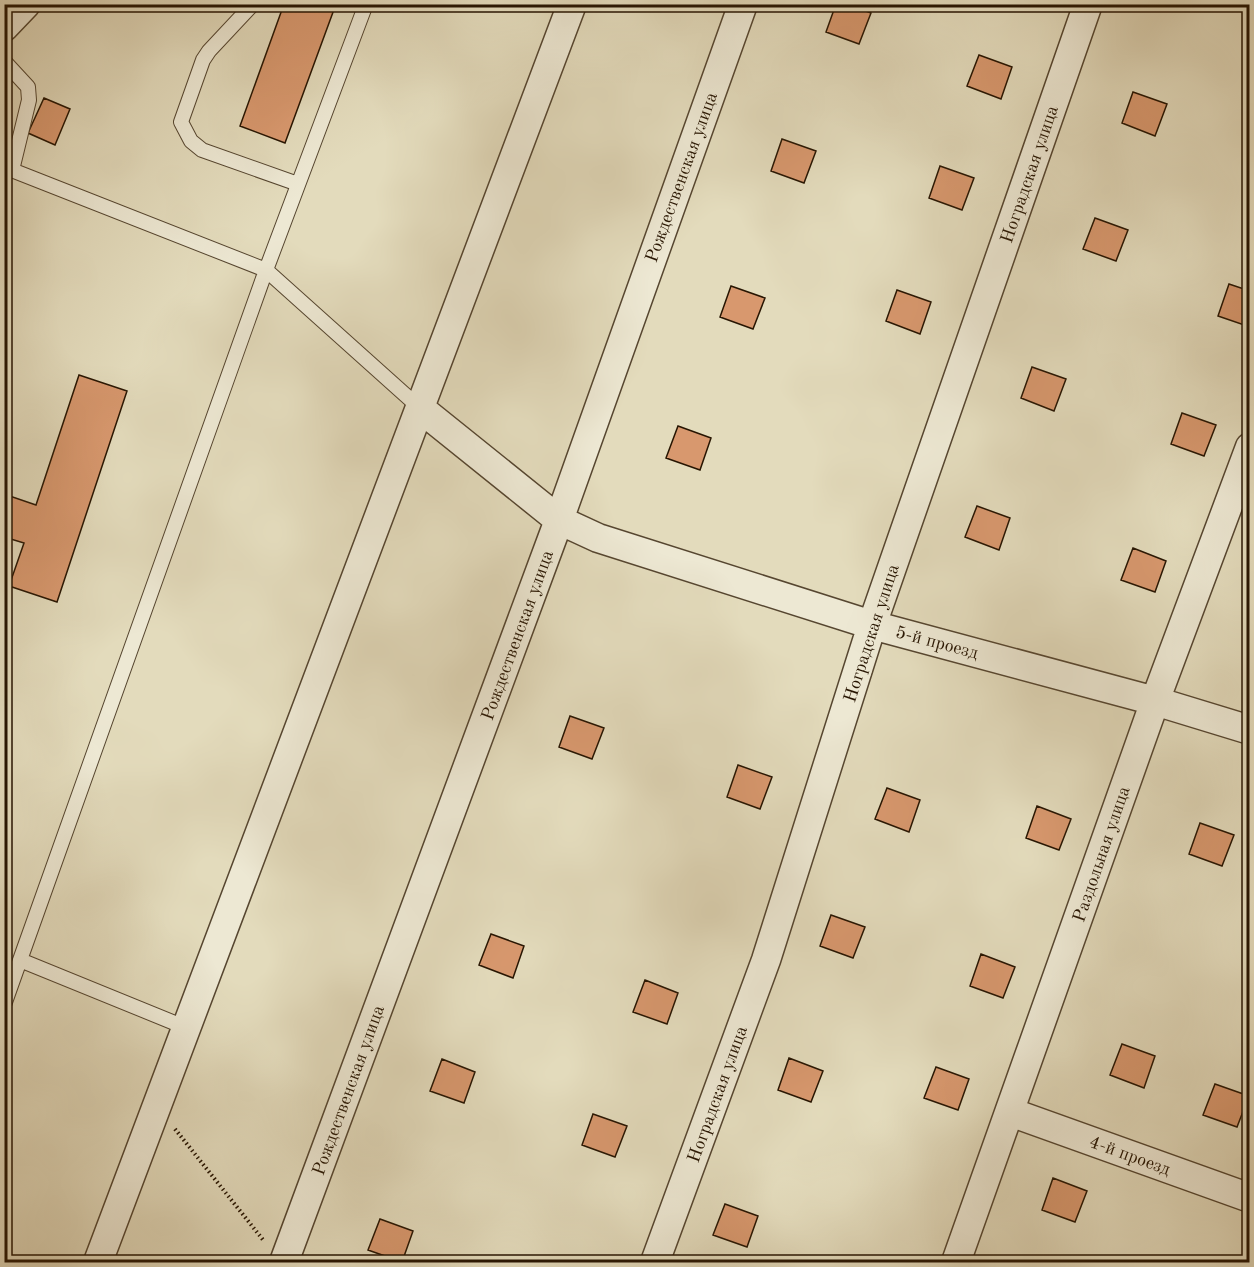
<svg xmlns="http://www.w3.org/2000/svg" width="1254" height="1267" font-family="'Old Standard TT',serif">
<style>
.building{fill:#d8986e;stroke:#271502;stroke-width:1.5}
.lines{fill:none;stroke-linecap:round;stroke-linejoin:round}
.lane-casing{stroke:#564630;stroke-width:16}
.street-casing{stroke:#564630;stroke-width:31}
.path{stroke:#271502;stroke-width:4;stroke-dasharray:1.5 3;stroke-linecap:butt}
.lane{stroke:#ede8d3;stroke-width:14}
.street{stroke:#ede8d3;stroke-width:28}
.labels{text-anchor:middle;stroke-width:4.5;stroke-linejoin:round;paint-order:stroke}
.street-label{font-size:18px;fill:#271502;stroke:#ede8d3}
</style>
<rect width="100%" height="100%" fill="#e3dbbc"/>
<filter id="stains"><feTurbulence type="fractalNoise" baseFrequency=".00333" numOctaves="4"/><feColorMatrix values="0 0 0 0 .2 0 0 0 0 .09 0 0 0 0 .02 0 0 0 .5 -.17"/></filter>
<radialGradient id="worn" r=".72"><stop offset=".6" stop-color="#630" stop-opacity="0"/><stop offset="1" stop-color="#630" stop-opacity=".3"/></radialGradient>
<path class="building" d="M284,4h52l-51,139 -45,-17z
M836,4h12l23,9 -12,31 -33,-12z
M979,55l33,12 -11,32 -34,-13z
M1133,92l34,12 -12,32 -33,-13z
M44,98l26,11 -15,36 -27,-12z
M782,139l34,12 -12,32 -33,-12z
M940,166l34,12 -12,32 -33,-12z
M1095,218l33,12 -12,31 -33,-12z
M4,247l7,3 -7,21z
M1229,284l21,7v36l-32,-11z
M731,286l34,12 -12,31 -33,-12z
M897,290l34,12 -11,32 -34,-13z
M1032,367l34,12 -12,32 -33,-13z
M79,375l48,16 -70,211 -48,-16 15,-43 -20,-6v-43l32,11z
M1182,413l34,12 -12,31 -33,-12z
M678,426l33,12 -11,32 -34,-12z
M977,506l33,12 -11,32 -34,-13z
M1133,548l33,13 -11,31 -34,-12z
M570,716l34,12 -12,31 -33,-12z
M738,765l34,12 -12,32 -33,-12z
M887,788l33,12 -11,32 -34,-13z
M1037,806l34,13 -12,31 -33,-12z
M1200,823l34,12 -12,31 -33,-12z
M831,915l34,12 -12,31 -33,-12z
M491,934l33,12 -11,32 -34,-13z
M981,954l34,13 -12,31 -33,-12z
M645,980l33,13 -11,31 -34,-12z
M1122,1044l33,12 -11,32 -34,-13z
M789,1058l34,13 -12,31 -33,-12z
M442,1059l33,13 -11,31 -34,-12z
M936,1067l33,12 -11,31 -34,-12z
M1215,1084l34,12 -12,31 -34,-12z
M593,1114l34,12 -12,31 -33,-12z
M1053,1178l34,13 -12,31 -33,-12z
M725,1204l33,12 -11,31 -34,-12z
M380,1219l33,12 -11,31 -34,-12z"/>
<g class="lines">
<defs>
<path id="lane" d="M253,4l-44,47 -6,9 -22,62 10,19 11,9 96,34
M4,61l24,26 1,13 -17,70
M4,167l262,103 155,139
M4,1005l16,-45
M187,1028l-167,-68 246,-690 100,-266"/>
<path id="street" d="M4,27l22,-23
M421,409l138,111 39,18 274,87 283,76 95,29
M1010,1112l240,86
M98,1262l474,-1258
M284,1262l275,-742 184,-516
M655,1262l111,-302 106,-335 216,-621
M956,1262l199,-561 95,-254"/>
</defs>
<use href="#lane" class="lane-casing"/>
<use href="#street" class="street-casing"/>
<path class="path" d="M175,1129l89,112"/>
<use href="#lane" class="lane"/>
<use href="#street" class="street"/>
</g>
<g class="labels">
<g class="street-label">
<text transform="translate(1029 174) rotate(-71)" y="6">Ноградская улица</text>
<text transform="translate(681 177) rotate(-70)" y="6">Рождественская улица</text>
<text transform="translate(871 633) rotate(-72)" y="6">Ноградская улица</text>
<text transform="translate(517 635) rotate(-70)" y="6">Рождественская улица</text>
<text transform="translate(937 642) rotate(15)" y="6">5-й проезд</text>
<text transform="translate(1101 854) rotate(-71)" y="6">Раздольная улица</text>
<text transform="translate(348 1090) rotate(-70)" y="6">Рождественская улица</text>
<text transform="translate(717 1094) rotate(-70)" y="6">Ноградская улица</text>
<text transform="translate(1130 1155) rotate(20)" y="6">4-й проезд</text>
</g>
</g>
<rect width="1254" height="1267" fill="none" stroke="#e3dbbc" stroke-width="24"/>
<rect x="6" y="6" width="1242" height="1255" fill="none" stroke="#271502" stroke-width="3"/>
<rect x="12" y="12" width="1230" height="1243" fill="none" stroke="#271502" stroke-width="1.5"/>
<rect width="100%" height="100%" filter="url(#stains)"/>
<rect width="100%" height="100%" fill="url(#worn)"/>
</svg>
